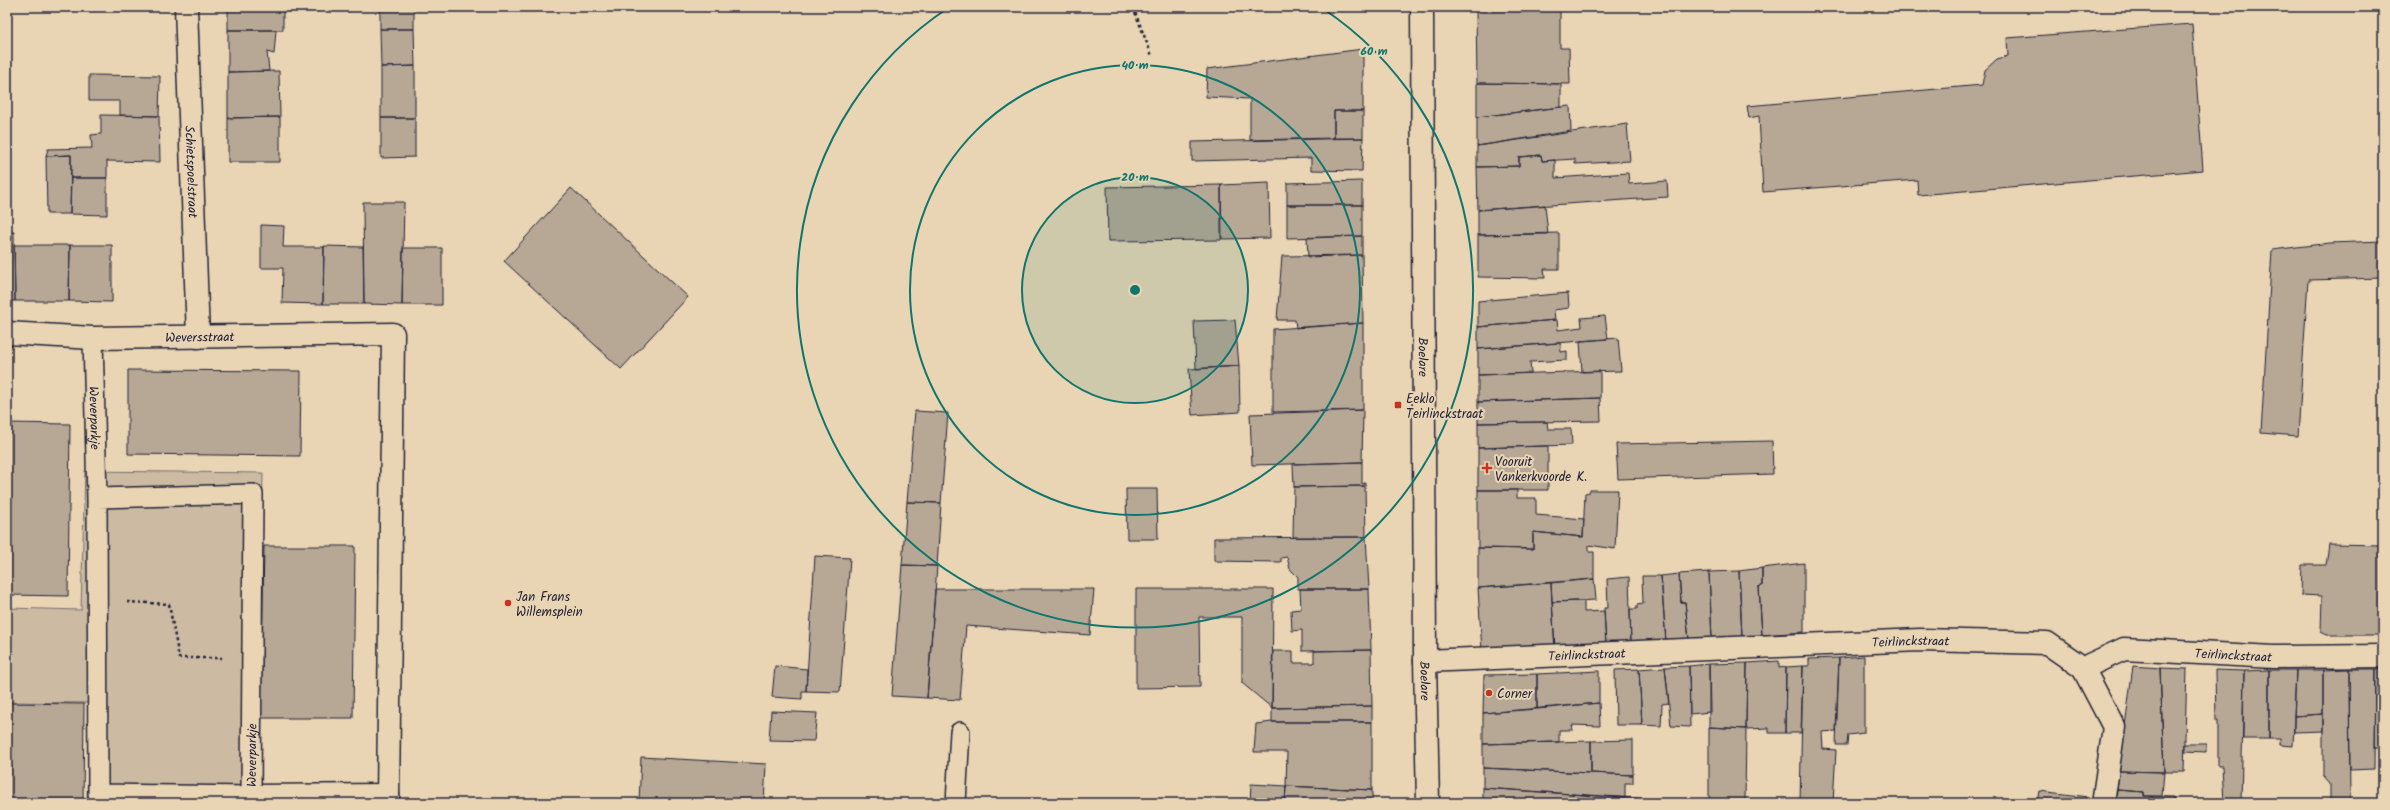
<svg xmlns="http://www.w3.org/2000/svg" width="2390" height="810" font-family="Kalam,sans-serif">
<style>
.green{fill:#ccbba2;stroke:#776e6e}
.building{fill:#b7a895;stroke:#22223b}
.lines{fill:none;stroke-linecap:round;stroke-linejoin:round}
.service-casing{stroke:#22223b;stroke-width:22}
.minor-casing{stroke:#22223b;stroke-width:25}
.secondary-casing{stroke:#22223b;stroke-width:25}
.path{stroke:#22223b;stroke-width:2.5;stroke-dasharray:3 3;stroke-linecap:butt}
.service{stroke:#e9d5b3;stroke-width:19}
.minor{stroke:#e9d5b3;stroke-width:22}
.secondary{stroke:#e9d5b3;stroke-width:22}
.ring{fill:none;stroke:#0f766e;stroke-width:2}
.poi-dot{fill:#c8321e;stroke:#e9d5b3;stroke-width:1.5}
.labels{text-anchor:middle;stroke-width:4;stroke-linejoin:round;paint-order:stroke}
.street-label{font-size:13px;fill:#22223b;stroke:#e9d5b3}
.poi-label{font-size:13px;fill:#22223b;stroke:#e9d5b3;text-anchor:start}
.centre{fill:#0f766e;stroke:#e9d5b3;stroke-width:2}
.ring-label{font-size:12px;text-anchor:middle;font-weight:bold;fill:#0f766e;stroke:#e9d5b3;stroke-width:4;stroke-linejoin:round;paint-order:stroke}
</style>
<rect width="100%" height="100%" fill="#e9d5b3"/>
<filter id="ink" filterUnits="userSpaceOnUse"><feTurbulence type="fractalNoise" baseFrequency=".025" numOctaves="2"/><feDisplacementMap in="SourceGraphic" scale="8" xChannelSelector="R" yChannelSelector="G"/><feConvolveMatrix kernelMatrix="1 2 1 2 8 2 1 2 1" color-interpolation-filters="sRGB"/></filter>
<g filter="url(#ink)">
<path class="green" d="M85,471l178,2 -6,330h-170l2,-100 -82,-1v-94l74,2z"/>
<path class="building" d="M228,7h72v2l-17,-1v22h-55z
M380,7h34v22h-34z
M1476,7h84v41h9l1,36 -93,-1z
M2192,24l11,146 -285,25 -1,-15 -154,12 -4,-76 -10,2 -2,-12 235,-21 3,-15 12,-11 11,-3 -1,-18z
M380,29h34l1,37 -34,1z
M228,30h48l-2,24 -7,-2 2,19 -41,1z
M1363,49v62h-29v27l-84,2v-41l-44,-2 1,-28z
M415,66v52h-34v-51z
M279,71l1,46 -52,1v-46z
M89,75l71,1 -1,40 -39,-1v-14h-31z
M1477,83l84,1v23l-84,10z
M1570,106l1,25 -94,15v-29z
M1334,111h29v27h-29z
M101,115l58,1 1,46 -53,-1v17h-36v-23l-25,1 2,-7 44,-1 -1,-13 10,-1z
M280,117v45h-52v-44z
M381,118h34v39l-34,1z
M1627,124l3,37 -55,3v-5l-33,2 -1,-6 -22,2v9l-42,1v-21z
M1363,138l-1,33 -51,-1v-12l-119,3v-19z
M71,155l-1,59h-23l-1,-58z
M1541,155l1,6 13,-1v18l73,-5 1,11 38,-3 1,16 -190,13 -1,-43 42,-1v-9z
M71,178h36v37l-37,-1z
M1362,181v24h-75v-22z
M1269,183l1,55 -48,1 -1,-54z
M1221,185v55l-113,1 -1,-54z
M571,188l117,109 -67,72 -117,-108z
M363,202h41l-2,103 -38,-1z
M1287,205h75v31l-75,2z
M1545,205l3,29 -70,1v-25z
M261,225l23,1 -1,21h41l-1,57 -41,-1 1,-35h-22z
M7,232h7l1,69h-8z
M1559,233v36h-15l1,9 -67,-1v-42z
M1362,236v19l-54,2 -1,-19z
M2383,241v37l-75,2 -10,156 -37,-3 11,-183 58,-7z
M14,245h56l-1,56h-54z
M70,245h42v57l-43,-1z
M324,246l39,1 1,57h-41z
M403,248h39v57h-40z
M1362,255l1,68 -67,5 -1,-8h-18l5,-64z
M1568,293l1,15 -15,2 1,10 -77,7v-26z
M1605,316l3,23 -130,10v-22l77,-7h2l1,10 24,-3 -1,-9z
M1235,320l4,46 -43,3 -2,-48z
M1363,323v87l-90,2v-83z
M1618,338l3,33 -39,1 -2,-31z
M1560,343l1,9 6,-1v9l-37,2 1,11 -53,2v-26z
M1239,366l1,46 -48,3 -3,-46z
M128,370l173,1 -1,85 -172,-2z
M1600,371v27l-122,4v-27z
M1600,398l1,23 -123,2v-21z
M1363,410l-1,52 -110,3 -2,-51z
M915,411l33,2 -7,90 -34,-1z
M1547,422l1,7h23l1,16 -94,3v-25z
M7,423l63,1 -2,172 -61,-1z
M1772,441l1,33 -155,5 -2,-35z
M1548,446v44h-70v-42z
M1362,462v22l3,-1v3l-71,1 -1,-23z
M1365,486l1,51h-73l1,-50z
M1126,489h31l1,50h-31z
M1478,490h39v8h19v17l48,4 -1,18 -50,-5v17l-55,-1z
M1590,490h28l-3,59 -26,-4v7h5v27l-116,9v-40l55,1v-17l50,5 2,-44 5,-1z
M907,502l34,1 -4,63 -35,-1z
M1366,537l3,52h-71v-12l-8,-8 -3,-12 -6,1v4l-67,-1v-23z
M2329,544l54,1v90h-56l-6,-3 1,-36 -21,-1 1,-30h24z
M264,546h91l-2,172h-92z
M815,556l35,2 -10,134 -34,-1z
M1804,563v69l-42,3 -3,-49h3v-18z
M902,565l35,1 -10,132 -35,-2z
M1762,568v18h-3l3,49 -20,2 -3,-66z
M1739,571l3,66 -30,2 -3,-67z
M1709,572l3,67 -23,1 -4,-38h-4l-2,-28z
M1679,574l2,28h4l4,38 -23,2 -5,-66z
M1642,576h19l5,66 -35,3 -1,-36h7v-4l6,-1z
M1629,577l2,68 -25,1 -2,-38h4l-1,-29z
M1594,579l2,21 -44,2 -1,-19z
M1551,583l4,66 -73,2 -4,-63z
M935,589h159l-4,46 -124,-9 -6,74 -33,-2z
M1136,589h137l-1,119 -30,-25v-66h-43l1,70 -64,1z
M1300,589h69l2,61 -69,1v-21l-10,1 -1,-21 10,-1z
M1584,601v11l20,-1 2,35 -51,3 -3,-47z
M1371,650l1,56 -100,2 1,-57h20v12h21v-12z
M1864,656v77l-16,2 -1,10h-11l3,-87z
M1839,658l-3,73 -14,1 1,17 13,1 -3,53h-33l3,-137h6v-7z
M1779,661v7l7,-1 -1,66h-16v-5l-23,1 1,-66z
M1747,663l-1,66 -37,-2v-63z
M1709,664l1,48 -20,2 -1,-48z
M775,666l32,3 -1,22h-4v8l-30,-2z
M1689,666l1,61 -19,-1 -6,-59z
M1803,666l-2,67h-16l1,-66z
M2133,666l27,2 4,104 -45,-1z
M1665,667l4,36 -7,1 -1,22 -19,-1 -3,-56z
M2160,668l27,1 -3,103h-20z
M1639,669l3,56h-26l-1,-55z
M2349,669l1,134h-20v-19l-7,-8v-106z
M2349,669h26l-1,100 -24,1z
M2375,669h8v79h-9z
M2215,670l29,1 -3,132h-17l-2,-37h-4v-45h-2z
M2269,670h27l-3,76 -13,-1v-6h-11z
M2269,670v69h-26l1,-68z
M2296,670h27v44l-29,2z
M1599,671v32l-62,6v-35z
M1537,674v35l-54,4 1,-38z
M7,703l77,1 -1,99h-76z
M1599,703l1,23 -28,-1 1,5h-14v12l-76,2v-31z
M1372,706v16h-100v-14z
M771,711l46,2 -3,28 -45,-1z
M2323,714v17l-29,1v-16z
M1272,722h100v68l-86,-4 1,-34h-33l2,-28z
M1709,727l37,2 -1,74h-36z
M1633,740v35l-42,-2v-32z
M1591,741v32l-108,-5v-24z
M2185,744h21v8l-21,-1z
M641,757l125,7 -2,39h-125z
M1483,768l150,7v8h-8v15l-142,-10z
M2119,771l45,1 -2,24h-18v-4l-27,-2z
M1251,784l35,2 -1,17h-35z
M1286,786l86,4v13h-87z
M1483,788l166,11 -1,4h-165z
M2117,790l27,2v4l29,1 1,6h-58z
M2039,791l50,6 -1,6h-51z
M1670,800l36,3h-36z"/>
<g class="lines">
<defs>
<g id="service">
<path id="s1" d="M93,338l4,160 1,296 153,2 2,-302 -156,4"/>
<path d="M956,803l4,-71"/>
</g>
<g id="minor">
<path id="s2" d="M186,7l12,330"/>
<path id="s3" d="M7,333l86,5 300,-4 -5,469"/>
<path id="s4" d="M1425,661l495,-21 127,3 36,25 41,-19 150,8 109,-1"/>
<path d="M2083,668l31,59 -11,76"/>
<path d="M251,796l137,-1"/>
</g>
<g id="secondary">
<path id="s5" d="M1422,7l3,654 3,142"/>
</g>
</defs>
<use href="#service" class="service-casing"/>
<use href="#minor" class="minor-casing"/>
<use href="#secondary" class="secondary-casing"/>
<path class="path" d="M1133,7l19,49
M127,602l42,2 10,54h43"/>
<use href="#service" class="service"/>
<use href="#minor" class="minor"/>
<use href="#secondary" class="secondary"/>
</g>
</g>
<circle cx="1135" cy="290" r="113" fill="#0f766e" fill-opacity=".12"/>
<g class="ring">
<circle cx="1135" cy="290" r="113"/>
<circle cx="1135" cy="290" r="225"/>
<path d="M1322 8A338 338 0 1 1 948 8"/>
</g>
<g class="poi-dot">
<rect x="1394" y="401" width="8" height="8" rx="2"/>
<path d="M1485 462h4v4h4v4h-4v4h-4v-4h-4v-4h4z"/>
<circle cx="508" cy="603" r="4"/>
<circle cx="1489" cy="693" r="4"/>
</g>
<g class="labels">
<g class="street-label">
<text dy="5" stroke="none"><textPath href="#s2" startOffset="165">Schietspoelstraat</textPath></text>
<text dy="5" stroke="none"><textPath href="#s3" startOffset="193">Weversstraat</textPath></text>
<text dy="5" stroke="none"><textPath href="#s5" startOffset="350">Boelare</textPath></text>
<text dy="5" stroke="none"><textPath href="#s1" startOffset="80">Weverparkje</textPath></text>
<text dy="5" stroke="none"><textPath href="#s4" startOffset="486">Teirlinckstraat</textPath></text>
<text dy="5" stroke="none"><textPath href="#s4" startOffset="162">Teirlinckstraat</textPath></text>
<text dy="5" stroke="none"><textPath href="#s4" startOffset="821">Teirlinckstraat</textPath></text>
<text dy="5" stroke="none"><textPath href="#s5" startOffset="674">Boelare</textPath></text>
<text dy="5" stroke="none"><textPath href="#s1" startOffset="650">Weverparkje</textPath></text>
</g>
<g class="poi-label">
<text x="1406" y="403">Eeklo<tspan x="1406" dy="15">Teirlinckstraat</tspan></text>
<text x="1495" y="466">Vooruit<tspan x="1495" dy="15">Vankerkvoorde K.</tspan></text>
<text x="516" y="601">Jan Frans<tspan x="516" dy="15">Willemsplein</tspan></text>
<text x="1497" y="698">Corner</text>
</g>
</g>
<circle cx="1135" cy="290" r="6" class="centre"/>
<g class="ring-label">
<text x="1374" y="55">60 m</text>
<text x="1135" y="69">40 m</text>
<text x="1135" y="181">20 m</text>
</g>
<rect width="2390" height="810" fill="none" stroke="#e9d5b3" stroke-width="24"/>
<rect x="12" y="12" width="2366" height="786" fill="none" stroke="#22223b" stroke-width="1.5" filter="url(#ink)"/>
</svg>
